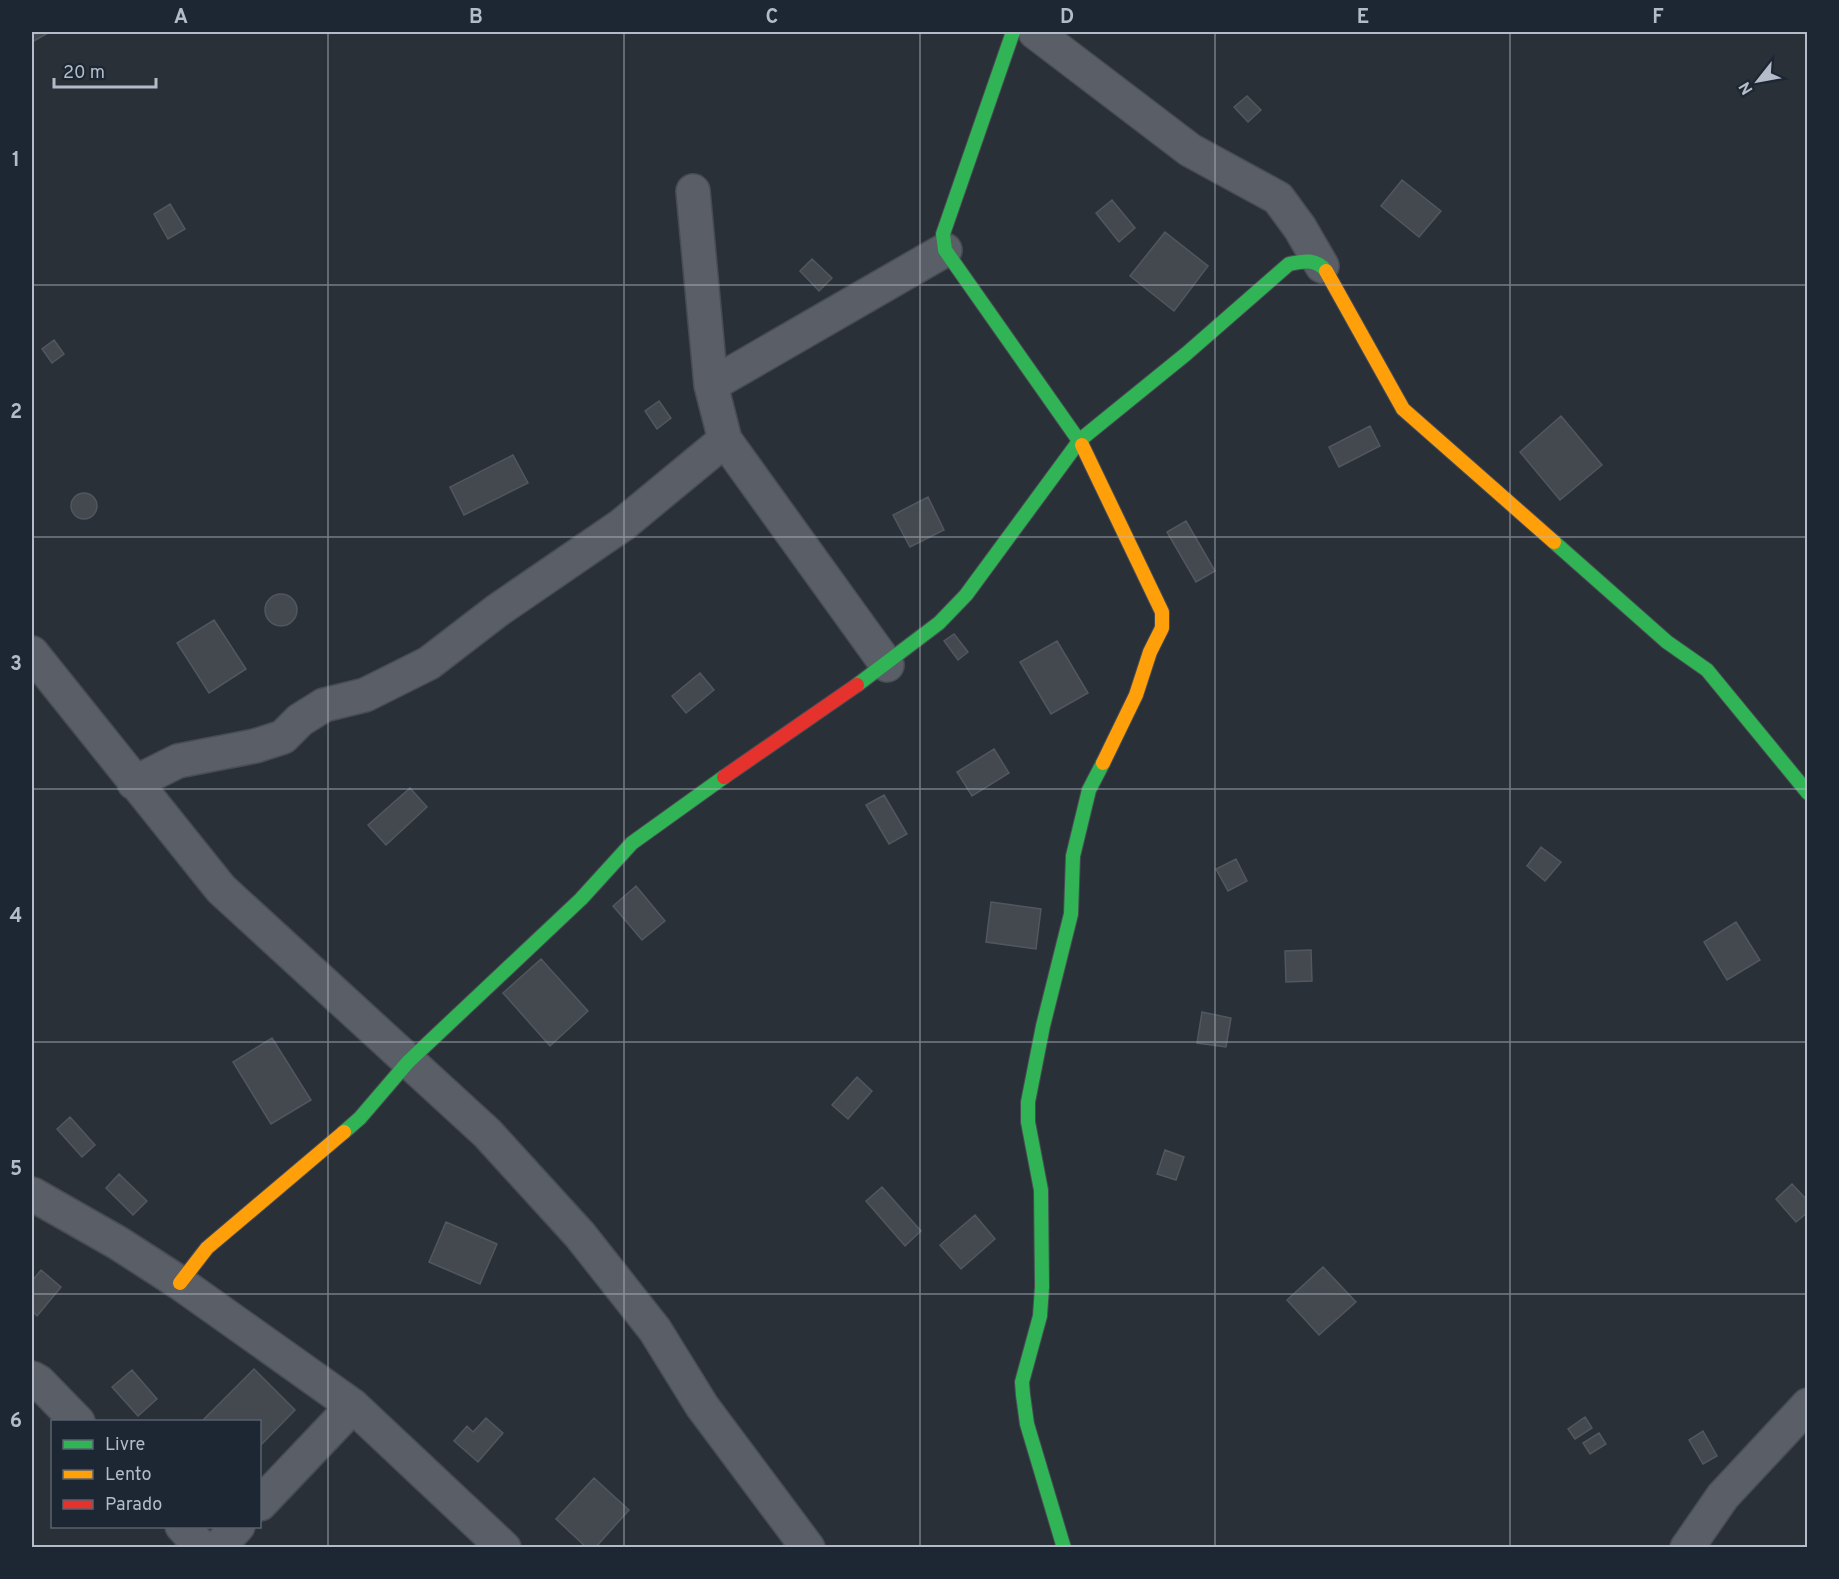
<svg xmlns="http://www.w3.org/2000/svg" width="1839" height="1579" font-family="Overpass,sans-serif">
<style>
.building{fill:#444950;stroke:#52575f;stroke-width:1.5}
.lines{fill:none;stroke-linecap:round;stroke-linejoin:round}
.street-casing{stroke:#484c53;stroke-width:36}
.fast-casing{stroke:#484c53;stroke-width:16}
.slow-casing{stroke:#484c53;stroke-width:16}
.jam-casing{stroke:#484c53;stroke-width:16}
.street{stroke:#5a5e66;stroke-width:33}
.fast{stroke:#30b455;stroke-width:14}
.slow{stroke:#ff9f0a;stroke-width:14}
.jam{stroke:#e5322d;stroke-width:14}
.grid{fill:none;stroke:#b4bcc9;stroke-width:1.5;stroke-opacity:0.55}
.neatline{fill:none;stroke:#b4bcc9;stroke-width:2}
.grid-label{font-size:20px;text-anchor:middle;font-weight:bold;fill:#b4bcc9}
</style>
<rect width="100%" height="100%" fill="#2a3038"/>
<path class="building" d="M32,32h18l-18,10z
M1247,96l14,14 -13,12 -14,-15z
M1402,180l39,31 -22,26 -38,-31z
M1112,200l23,28 -16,14 -23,-29z
M170,204l15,25 -17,10 -14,-25z
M1165,232l43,34 -34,45 -44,-35z
M812,259l20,19 -13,13 -19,-20z
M54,340l10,14 -12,9 -10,-14z
M659,401l12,17 -14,11 -12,-18z
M1561,416l41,49 -42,35 -40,-48z
M1370,426l10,20 -41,21 -10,-20z
M513,455l15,28 -64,32 -14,-28z
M71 506a13 13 0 1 1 26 0a13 13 0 1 1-26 0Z
M928,497l16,33 -34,17 -17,-32z
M1186,521l29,50 -19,11 -29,-50z
M265 610a16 16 0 1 1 32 0a16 16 0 1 1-32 0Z
M214,620l32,49 -37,24 -32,-50z
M954,634l14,18 -10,8 -14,-19z
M1057,641l31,52 -37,21 -31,-52z
M700,673l14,17 -28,23 -14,-17z
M994,749l15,24 -37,23 -15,-24z
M410,788l17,19 -41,38 -18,-20z
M884,795l23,39 -18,10 -23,-39z
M1541,847l20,15 -16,19 -18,-15z
M1236,859l11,22 -19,10 -12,-22z
M636,886l29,35 -23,19 -29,-34z
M991,902l50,7 -5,40 -50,-7z
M1736,922l24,38 -33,20 -23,-38z
M1311,950l1,31 -26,1 -1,-31z
M541,959l47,52 -38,35 -47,-53z
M1202,1012l29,6 -5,29 -29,-4z
M272,1038l39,62 -40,24 -38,-62z
M857,1077l15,14 -24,28 -16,-14z
M70,1117l25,28 -13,12 -25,-28z
M1165,1150l19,7 -8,23 -19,-6z
M119,1174l28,27 -14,14 -27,-27z
M1792,1184l16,17v11l-12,10 -20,-23z
M882,1187l39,44 -16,15 -39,-45z
M975,1215l20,24 -34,30 -21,-24z
M446,1222l51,22 -17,40 -51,-22z
M1323,1267l33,35 -37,33 -32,-35z
M41,1270l20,17 -24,29 -5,-5v-30z
M254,1369l41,41 -35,36v-24l-58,-1z
M132,1370l25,29 -19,17 -26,-29z
M1585,1417l7,11 -17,11 -7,-10z
M486,1418l17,15 -25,29 -24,-21 13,-15 6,6z
M1703,1431l14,25 -14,8 -14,-24z
M1599,1433l7,11 -16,10 -7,-11z
M594,1478l35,32 -34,38h-8l-31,-29z"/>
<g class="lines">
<defs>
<path id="street" d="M1035,32l155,118 88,48 22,30 22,38
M693,191l18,194 14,55 162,225
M711,385l234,-135
M32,653l189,236 266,244 93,102 75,95 47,76 106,142
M134,783l44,-22 77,-15 28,-9 17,-17 24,-15 41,-10 64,-32 69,-53 124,-85 103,-85
M32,1194l86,49 62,40 173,123 151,142
M32,1378l7,4 39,40
M260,1504l93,-98
M182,1526l20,22
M218,1548l20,-22
M1687,1548l36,-52 85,-91"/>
<path id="fast" d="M1013,32l-70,202 2,16 137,195
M1554,542l113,100 40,28 101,123
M857,685l82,-62 27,-28 114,-155 106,-86 103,-90c14,-3 27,-6 37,7
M344,1132l16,-14 48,-56 173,-163 51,-56 92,-66
M1064,1548l-37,-124 -4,-29 -1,-13 18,-66 2,-29 -1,-97 -13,-68v-20l15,-76 28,-112 2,-58 16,-66 14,-27"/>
<path id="slow" d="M1326,271l77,138 151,133
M1082,445l80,167v16l-12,24 -14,43 -33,68
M180,1283l27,-35 137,-116"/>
<path id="jam" d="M724,777l133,-92"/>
</defs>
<use href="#street" class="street-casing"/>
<use href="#fast" class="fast-casing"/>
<use href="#slow" class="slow-casing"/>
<use href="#jam" class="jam-casing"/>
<use href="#street" class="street"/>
<use href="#fast" class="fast"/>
<use href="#slow" class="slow"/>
<use href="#jam" class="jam"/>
</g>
<path class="grid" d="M328,32v1516M624,32v1516M920,32v1516M1215,32v1516M1510,32v1516M32,285h1776M32,537h1776M32,789h1776M32,1042h1776M32,1294h1776"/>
<rect width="1839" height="1579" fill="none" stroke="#1d2633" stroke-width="66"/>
<rect x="51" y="1420" width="210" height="108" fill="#1d2633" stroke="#59626f" stroke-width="1.5"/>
<rect x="63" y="1440" width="30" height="9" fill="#30b455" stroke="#59626f" stroke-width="1.5"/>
<text x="105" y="1450" font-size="18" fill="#b4bcc9">Livre</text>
<rect x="63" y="1470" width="30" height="9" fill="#ff9f0a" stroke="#59626f" stroke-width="1.5"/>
<text x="105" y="1480" font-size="18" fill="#b4bcc9">Lento</text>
<rect x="63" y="1500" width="30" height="9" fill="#e5322d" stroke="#59626f" stroke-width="1.5"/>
<text x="105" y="1510" font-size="18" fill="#b4bcc9">Parado</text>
<g transform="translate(1758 81) rotate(239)" stroke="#1d2633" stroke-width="4.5" paint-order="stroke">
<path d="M0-4.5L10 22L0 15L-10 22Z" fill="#b4bcc9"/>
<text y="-9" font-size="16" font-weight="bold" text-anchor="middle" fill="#b4bcc9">N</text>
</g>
<path d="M54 78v9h102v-9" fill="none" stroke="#b4bcc9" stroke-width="3"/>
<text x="63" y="78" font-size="18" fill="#b4bcc9" stroke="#1d2633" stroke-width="4.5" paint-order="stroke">20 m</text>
<rect x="33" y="33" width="1773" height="1513" class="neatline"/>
<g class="grid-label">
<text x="181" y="23">A</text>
<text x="476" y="23">B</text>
<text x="772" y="23">C</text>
<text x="1067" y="23">D</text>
<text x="1363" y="23">E</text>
<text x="1658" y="23">F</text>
<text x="16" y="166">1</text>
<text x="16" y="418">2</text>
<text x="16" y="670">3</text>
<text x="16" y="922">4</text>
<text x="16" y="1175">5</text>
<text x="16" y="1427">6</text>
</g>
</svg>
